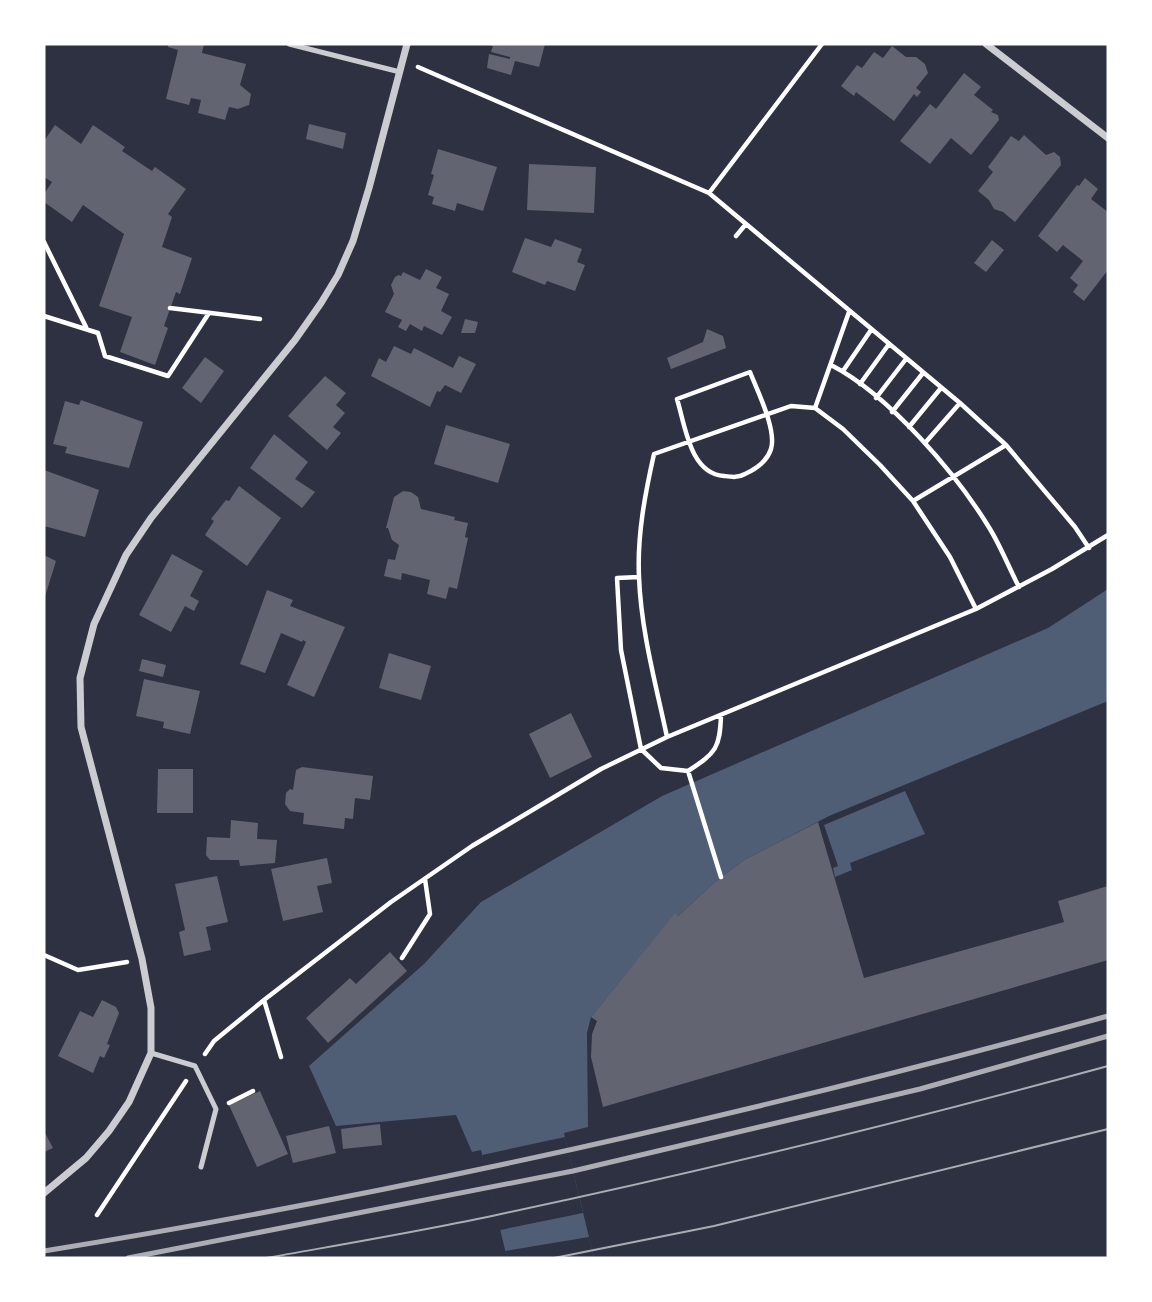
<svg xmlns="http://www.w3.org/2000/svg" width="1152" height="1302" font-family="Figtree,sans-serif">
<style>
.water{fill:#4f5d75}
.pier{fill:#2d3142}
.building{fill:#626471}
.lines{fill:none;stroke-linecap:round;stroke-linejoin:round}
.path{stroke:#fff;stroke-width:4.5}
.service{stroke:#caccd0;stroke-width:5}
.minor{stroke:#caccd0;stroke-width:7}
.tram{stroke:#abadb3;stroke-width:2}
.rail{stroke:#abadb3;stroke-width:5}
</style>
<rect width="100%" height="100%" fill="#2d3142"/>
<path class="water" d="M1108,589v112l-279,115 -85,44 -29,22 -37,34 -3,-2 -84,103 -4,16 1,94 -24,6 30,125h-87l-26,-108 -9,2 -16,-37 -120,11 -27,-60 115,-102 57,-62 181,-106 386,-168z
M905,791l20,43 -75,29 2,7 -17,7 -2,-9 5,-2 -14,-41z"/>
<path class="pier" d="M565,1137l18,76 -83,17 -18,-75z
M589,1237l5,21h-87l-2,-7z"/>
<path class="building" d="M168,44h36l-2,9 44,11 -6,21 11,9 -2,11 -11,4 -9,-2 -4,13 -27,-7 3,-13 -10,-2 -2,7 -23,-6 12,-49 -10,-3z
M487,44h58l-6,23 -24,-6 -4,14 -24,-7 2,-14 21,5v-2l-19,-5 2,-6z
M892,46l14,11h10l9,7 3,9 -12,15 5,4 -4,5 -3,-3 -20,27 -38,-29 -2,4 -13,-10 16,-21 5,3 12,-16 9,6z
M964,73l17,14 -7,8 19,15 -2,2 7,3 1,5 -28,35 -20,-17 -21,26 -30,-23 30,-37 6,5z
M309,124l37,9 -3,16 -37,-10z
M55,125l26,19 12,-19 32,22 -3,4 30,20 3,-4 31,22 -18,25 4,3 -10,30 30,11 -12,36 -4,-2 -12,34 4,2 -13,37 -35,-13 12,-35 -33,-11 25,-72 -41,-29 -11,17 -28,-20v-8l8,-12 -8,-5v-36z
M1024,135l22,20 8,-3 6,5 1,8 -46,57 -12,-10 -9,-3 -5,-9 -11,-9 15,-19 -5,-5 23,-31 8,5z
M438,149l59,18 -14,44 -26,-8 -2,8 -23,-7 2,-7 -6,-2 6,-20 -3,-1z
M529,164l67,3 -2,46 -67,-3z
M1085,178l13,11 -7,10 17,13v58l-24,31 -11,-9 5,-7 -8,-7 13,-17 -20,-16 -6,7 -19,-16 39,-51 2,1z
M525,238l26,9 4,-8 27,10 -5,13 8,3 -10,26 -28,-10 -2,4 -33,-13z
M992,240l12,10 -18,22 -12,-9z
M426,269l16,8 -6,11 13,6 -8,17 11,6 -10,18 -18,-9 -2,5 -12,-7 -4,7 -8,-4 4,-7 -17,-8 9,-18 -3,-9 4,-8 4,-2 2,1 2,-4 17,8z
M465,319l13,3 -3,11h-14z
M707,329l16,7 3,12 -55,21 -4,-11 36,-16z
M394,346l17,8 3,-6 39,20 6,-12 17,8 -15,29 -16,-8 -5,7 -3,-1 -7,16 -59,-31 8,-18 7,4z
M205,357l19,14 -23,32 -19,-15z
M325,376l21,17 -10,12 9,8 -12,14 8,6 -14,17 -39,-34z
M81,400l62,22 -14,46 -64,-15 2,-6 -14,-3 12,-43 14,4z
M446,425l64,19 -12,39 -64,-19z
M274,434l34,28 -13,17 20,13 -13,16 -52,-40z
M44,470l55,20 -14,47 -41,-11z
M239,486l42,32 -34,48 -42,-31 9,-14 -3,-2 15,-19 3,1z
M403,491l8,1 7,5 3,12 34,8 -1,3 14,3 -3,14 3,1 -11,51 -8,-2 -3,12 -19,-5 3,-14 -28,-7 -1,7 -17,-4 4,-17 7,1 4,-15 -7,-5 -4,-12h-2l8,-31z
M172,554l31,17 -13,25 9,5 -5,10 -9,-5 -14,26 -32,-17z
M44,555l12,6 -12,39z
M267,590l26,10 -3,6 55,21 -31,70 -27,-12 19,-43 -3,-2 -1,2 -21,-9 -16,40 -25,-9z
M389,653l42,13 -10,34 -42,-12z
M142,659l24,6 -3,12 -24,-6z
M144,679l56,12 -10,43 -27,-6 1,-6 -28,-6z
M571,713l21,44 -42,21 -21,-44z
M302,767l71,9 -3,24 -15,-2 -2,21 -8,-1 -1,11 -41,-5 1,-11 -14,-2 -5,-7 1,-11 4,-4 3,1 3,-20z
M158,769h35v44h-36z
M231,820l27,3 -1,16 20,1 -2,23 -35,3 -1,-6h-29l-4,-5 1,-18 23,1z
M818,822l46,156 200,-56 -6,-21 50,-15v74l-505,147 -12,-50 1,-23 5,-13 -6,-4 84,-104 3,3 37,-34 29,-22z
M327,858l5,25 -15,3 6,26 -40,9 -12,-52z
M217,876l11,46 -22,5 5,23 -27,6 -5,-24 6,-2 -10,-46z
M390,952l17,19 -79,72 -22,-25 44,-40 6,6z
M102,1000l14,7 3,6 -12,31 3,1 -6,13 -4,-2 -7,17 -35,-17 22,-45 13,6z
M260,1091l28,63 -31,13 -28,-62z
M380,1124l2,21 -39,4 -2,-20z
M329,1126l7,27 -43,10 -7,-27z
M44,1131l9,17 -9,4z"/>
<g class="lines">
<path class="path" d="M418,67l291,126 251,210 46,42 69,82 14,21
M709,193l113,-149
M736,236l10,-12
M44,242l42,85
M170,308l90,11
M44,316l54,17 7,23 63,20 41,-63
M831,365c58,30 125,108 159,164 11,18 19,39 29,58
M843,371l28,-41
M750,372c7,18 27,58 21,77 -4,13 -15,20 -26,25 -7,4 -13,3 -21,2 -34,-2 -39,-51 -47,-77z
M860,384l29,-40
M876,398l30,-39
M815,408l34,-96
M892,412l31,-39
M909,427l32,-39
M925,443l35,-40
M913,501l93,-56
M639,577l-22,1 4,72 20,99 20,19 27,3c28,-18 32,-23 33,-56
M667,737c-11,-52 -26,-106 -28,-160 -2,-41 6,-83 15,-123l137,-48 24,2 28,21 37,36 33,36 37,56 26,52
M688,771l33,106
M44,955l34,15 49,-8
M402,958l28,-44 -5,-35
M264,1000l17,57
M205,1054l9,-13 50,-41 127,-98 81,-56 129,-77 66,-32 309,-128 76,-40 56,-34
M229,1103l24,-12
M97,1215l89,-134"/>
<path class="service" d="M289,44l111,28
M151,1053l44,13 21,43 -15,58"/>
<path class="minor" d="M986,44l122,94
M44,1193l42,-35 23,-27 20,-29 22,-49v-45l-9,-49 -61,-232 -1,-49 14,-54 32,-69 25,-37 144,-178 26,-37 17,-28 15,-34 16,-53 38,-144"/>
<path class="tram" d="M266,1258c78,-14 157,-27 235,-44 204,-43 406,-93 607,-148
M554,1258l160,-32 394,-97"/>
<path class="rail" d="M44,1251c359,-58 714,-139 1064,-235
M128,1258l445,-87 347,-82 188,-53"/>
</g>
<rect width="1152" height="1302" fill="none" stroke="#ffffff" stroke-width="91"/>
</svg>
